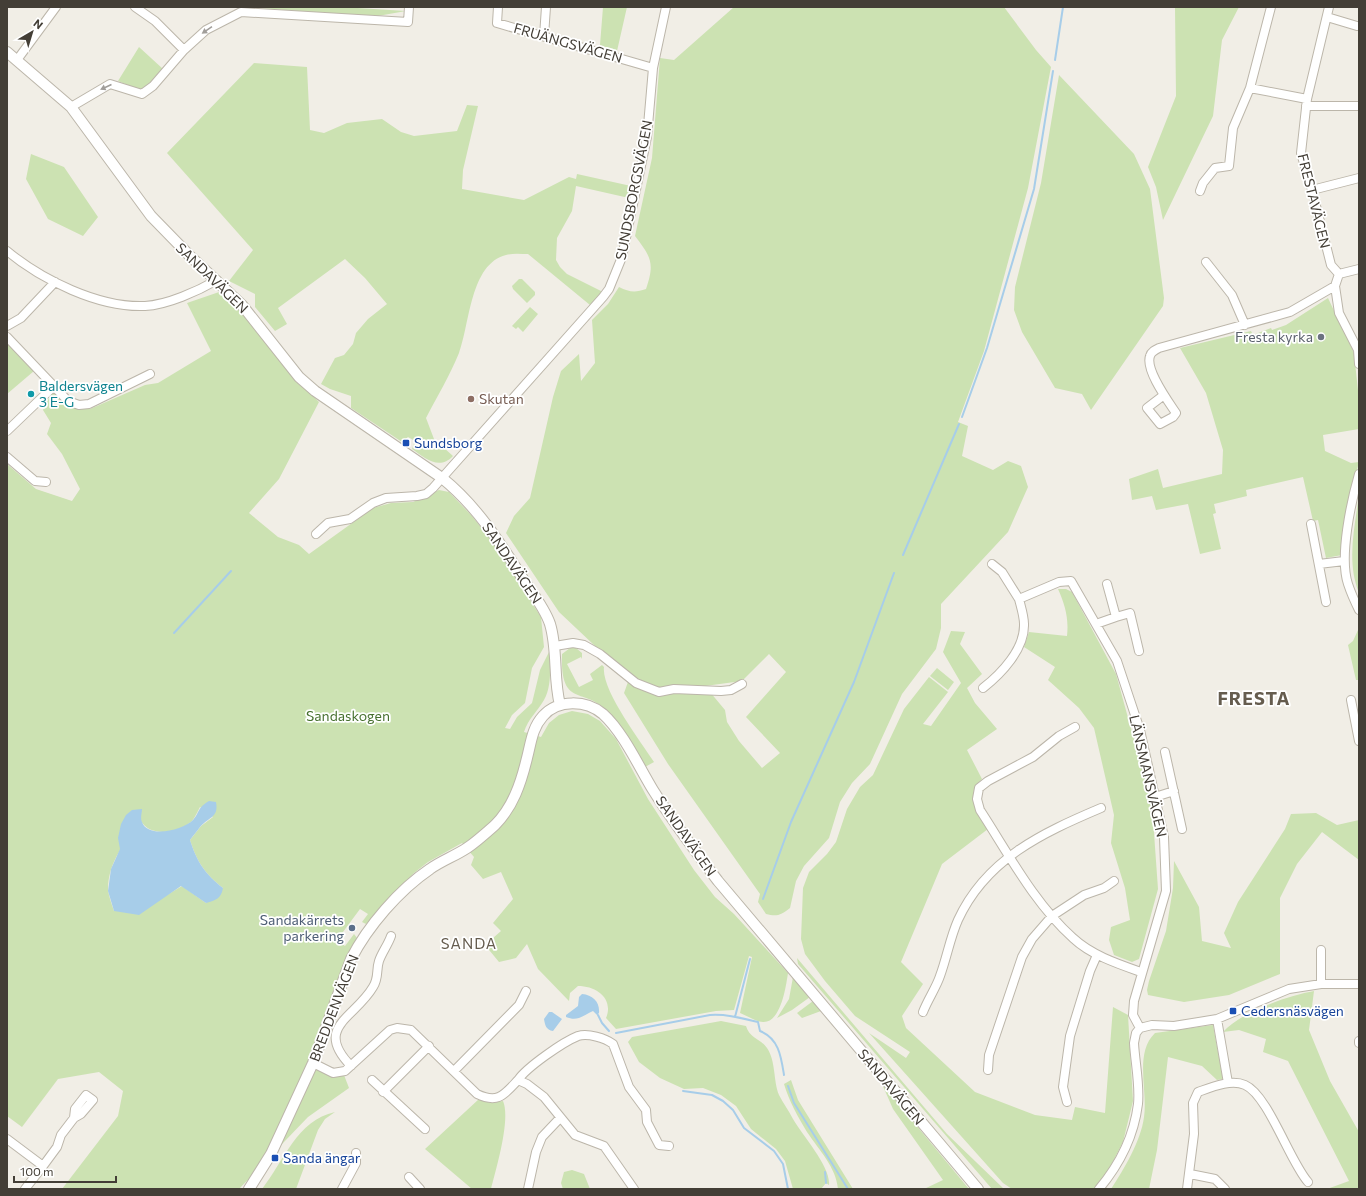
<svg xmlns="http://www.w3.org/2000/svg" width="1366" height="1196" font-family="Commissioner,sans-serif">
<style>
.green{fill:#cce2b2;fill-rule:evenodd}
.water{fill:#a7cde9}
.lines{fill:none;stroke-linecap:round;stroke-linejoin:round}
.stream{stroke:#a7cde9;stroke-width:2}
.minor-casing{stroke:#bcb6aa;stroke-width:10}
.tertiary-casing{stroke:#bcb6aa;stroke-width:12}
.minor{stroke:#fff;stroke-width:8}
.tertiary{stroke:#fff;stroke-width:10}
.oneway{fill:#a19e9a}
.worship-dot{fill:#6b7280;stroke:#fff;stroke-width:1.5}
.culture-dot{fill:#0f9aa8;stroke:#fff;stroke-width:1.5}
.education-dot{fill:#8d6e63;stroke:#fff;stroke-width:1.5}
.transit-dot{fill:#1a4fb4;stroke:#fff;stroke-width:1.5}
.service-dot{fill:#5c6f8a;stroke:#fff;stroke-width:1.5}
.labels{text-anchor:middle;stroke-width:3.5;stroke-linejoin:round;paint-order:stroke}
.street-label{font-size:14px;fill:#433e36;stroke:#fff}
.worship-label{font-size:14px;fill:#5b616d;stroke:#fff;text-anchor:end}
.culture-label{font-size:14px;fill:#0d838f;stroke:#fff;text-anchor:start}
.education-label{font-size:14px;fill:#785e54;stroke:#fff;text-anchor:start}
.transit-label{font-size:14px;fill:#164399;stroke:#fff;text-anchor:start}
.park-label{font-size:14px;fill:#47702f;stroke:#fff}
.service-label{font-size:14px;fill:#4e5e75;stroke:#fff;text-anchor:end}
.neighbourhood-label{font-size:15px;letter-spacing:1px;fill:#655c4e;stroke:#fff}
.district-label{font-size:18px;font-weight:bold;letter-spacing:1px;fill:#655c4e;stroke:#fff}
</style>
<rect width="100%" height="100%" fill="#f1eee6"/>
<path class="green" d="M248,7h93l65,4 -34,6z
M603,7h24l-10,44 -17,-6z
M734,7h270l32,43 15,17 -23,121 -44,163 -26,71 10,4 -6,30 31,14 15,-9 13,5 7,21 -20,45 -67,72v24l-5,21 -34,45 -32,70 -18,19 -12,19 -11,36 -25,28 -8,15 -6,27c-9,7 -13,9 -24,6l-8,-12 2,-8 -92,-130 -44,-71 4,-11 26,11 -42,-31 -53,-50 -53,-79 8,-17 16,-18 23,-101 8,-26 18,-17 2,27 14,-18 -3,-43 16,-16 11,-17c10,5 16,6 27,2 9,-26 5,-32 -11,-53l17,-78 8,-100 14,2zM769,654l17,18 -40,45 34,36 -18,15 -23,-27 -12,-19 -2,-12 -20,-24 37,-5z
M1181,7h58l-17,33 -9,76 -50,104 -7,-33 -8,-20 28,-71 -1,-88z
M139,47l24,22 -21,22 -24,-10z
M254,63l53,4 3,63 14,3 23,-10 35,-4 19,13 13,4 43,-5 10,-26 11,1 -15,64 -1,19 62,11 45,-23 7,2 1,-5 54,12 -2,12 -53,-12 -4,25 -15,27 -1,22 4,7 7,7 36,18 -13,13 -62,-51c-7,0 -15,-1 -22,1 -36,9 -36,69 -47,98 -9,22 -22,44 -33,65l8,21 19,17c-14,15 -28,2 -41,-7l3,-8 -7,-4 -6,5 -51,-34v-12l-21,-7 -9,-5 14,-26 9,-3 9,-11 3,-11 12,-14 19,-15 -22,-26 -20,-19 -67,49 9,16 -12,7 -20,-24v-13l-26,-13 24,-31 -86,-97z
M1059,75l75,79 16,35 14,109 -1,8 -72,104 -9,-16 -27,-6 -33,-56 -8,-22 1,-23 26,-104z
M31,154l33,13 34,50 -15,19 -35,-17 -22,-40z
M519,279h3l13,13v3l-8,8 -14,-14 -1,-3z
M222,291c35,35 62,77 97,111l-40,77 -30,34 29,24 21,8 10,9 64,-46 18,-5 22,-1 26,-12 10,2 22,23 22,27 48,75 3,30 -12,21 -7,35 -13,12 -7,13 5,1 7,-12 15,-14 8,-33 10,-20c0,15 2,37 -6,50 -7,12 -16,19 -20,32l17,5 8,-14 10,-8 13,-4 16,3 12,7 16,18 32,60 46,71 21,27 19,17 54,59c-2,13 -7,50 -25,49 -7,0 -17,-7 -23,-9l12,-56 -3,-1 -15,54 -18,1 -100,18 -10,-11c8,-19 -9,-32 -28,-32l-8,7 -1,8 -31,-32 -11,-25 -11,14 -17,4 -14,-17 16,-14 -8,-8 20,-24 -12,-27 -18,7 -12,-14 3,-8 -12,-14 -34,19 -14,11 -48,51 -4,-2 6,-8 -8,-5 -23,31 8,6 9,-12 3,4 -8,18 -40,110 29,11 6,-2 5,13 -41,29 -69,72h-177l56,-73 5,-25 -24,-19 -41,7 -36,48 -15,-11v-652l29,25 36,12 8,-12 -18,-35 -15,-20 4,-11 -8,-13 9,-18 14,11 24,6 55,-24 13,-2 53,-32 -24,-48zM200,807l13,10 -12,9 -11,14c7,22 15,34 33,48l-17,15 -24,-17 -15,9 -53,16c-2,-6 -5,-14 -6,-21 0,-28 17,-48 33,-69 10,17 38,12 51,0 3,-4 6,-10 8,-14z
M1328,298l26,55 5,47v29l-36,6 2,16 26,12 8,-1 -8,31 -9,62 -16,3 -8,-38 -5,1 -10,-44 -57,13 1,6 -33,8 2,9 -3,1 8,35 -21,5 -12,-50 -32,6 -4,-14 -20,4 -3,-21 29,-10 5,19 59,-14 1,-24 -17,-57 -26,-45 71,-17 2,4 18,-7 1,2 14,-5z
M530,307l8,7 -15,18 -5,-5 -2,2 -4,-3z
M7,342l27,29 -27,23z
M1359,494v99c-13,-32 -4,-66 0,-99z
M1058,589h8l6,3 44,82 36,131 6,84 -19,70 -7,3 -18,-7 -5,-15 2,-13 19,-7 -5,-32 -14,-45 3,-28 -20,-87 -15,-20 -31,-28 7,-13 -31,-20 5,-15 38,4c2,-18 -2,-31 -9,-47z
M1358,630l1,50h-3l-8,-35 5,-4z
M951,631l14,1 -5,12 22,30 -15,14 8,15 22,26 -30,21 15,29c-17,17 -3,32 6,50l-46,35 -41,98 22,22 -21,32 4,12 69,64 60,23 37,5 3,-13 30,6 8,-106 15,8 5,86 -10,41 -18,35 -11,12h-82l-9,-6 -134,-150 37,25 4,-6 -55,-36 -30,-35 -20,-27 -4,-15 2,-51 6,-16 18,-18 9,-12 11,-33 13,-22 13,-12 31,-66 25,-32 19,15 -25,32 8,2 30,-43 -18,-31z
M570,648h6l6,5v6l-1,-2 -14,7 12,23 14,-7 -3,-6 12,-9 2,2c-3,23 37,75 50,95l-9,5c-11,-17 -21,-37 -34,-52 -25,-31 -51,-4 -49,-61z
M937,668l17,14 -6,8 -18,-14z
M1316,813l21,12 22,-5v40l-37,-28 -25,32 -17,34v76l-51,21 -45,7 -36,-7 -1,-5 2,-9 17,-50 7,-43 1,-27 25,46 3,34 29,7 -7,-15 14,-31 47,-73 6,-15z
M797,958l150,176 57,55h-12l-194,-225z
M793,977l17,20 -18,13 -15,8 12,-19z
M1314,991l-5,39 21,51 29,51v57h-32l22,-8 -61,-120 -25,-9 3,-13 -27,-9 -16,2c18,-20 64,-36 91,-41z
M813,1001l8,10 -19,7 -5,-5z
M721,1021l25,5c4,13 14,12 21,22 9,13 6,32 12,47 4,8 10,16 14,24 10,17 38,48 36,66l-3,-2 -5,6h-28l-8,-28 -9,-12 -25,-20 -15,-23 -15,-11 -18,-7 -19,1 -24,-11 -21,-16 -11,-20 4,-5z
M1213,1025l10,54 -6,1 -15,-14 -34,-9 -11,93 -8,39h-38c13,-20 30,-48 33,-72 4,-26 -10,-64 11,-84z
M791,1080l7,20 55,89h-15c-2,-22 -19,-39 -31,-57 -9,-15 -18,-31 -23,-48z
M882,1084l87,105h-45l19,-9 -50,-71z
M479,1099l12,4 12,-2c8,18 -7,68 -12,88h-19l-47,-40z
M335,1112l-10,7 -7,11 -22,59h-34c22,-28 35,-69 73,-77z
M572,1170l12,4 6,15h-27l-2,-6 3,-11z"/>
<path class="water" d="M209,801l7,1c3,16 -8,15 -16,25 -3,4 -7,9 -10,13 7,22 15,34 33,48 -2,11 -7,12 -17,15l-25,-17 -42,29 -25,-4 -6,-20 3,-22 9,-20 -2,-11 3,-14 5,-9 6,-5 10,-1c0,4 -2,9 0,13 6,17 41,8 51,-2 7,-8 4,-12 16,-19z
M582,994c11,1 18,8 17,19l-2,2 -4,-4c-9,4 -15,11 -27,6v-2l12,-9 1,-9z
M549,1012h3l10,7 -9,12c-7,-1 -8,-6 -9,-12z"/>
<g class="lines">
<path class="stream" d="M1055,60l8,-53
M962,417l25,-69 47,-159 19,-118
M903,555l56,-131
M174,633l57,-62
M763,899l28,-77 63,-140 40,-109
M598,1015l4,8 7,8
M735,1017l15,-58
M616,1033l94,-18c17,-1 31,3 48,7l2,9c19,8 21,25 24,44
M788,1086l6,17 54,86
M683,1091l29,4 11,6 10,9 11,18 30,23 9,13 5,25
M825,1172l1,11"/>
<defs>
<path id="minor" d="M135,7l20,14 29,29
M498,7l-1,16 156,45
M1329,7l-22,92 -6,54 11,37 19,75 8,9
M1327,17l30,9
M544,36l2,-29
M17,60l39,-53
M1250,88l57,11
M1306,106h53
M71,107l39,-23 32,10 11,-8 31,-36 22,-20 35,-18 167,10 1,-15
M1312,190l47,-12
M1200,191l3,-8 12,-15 14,-2 4,-38 17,-40 21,-81
M7,251c35,29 92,57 138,55 22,-1 53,-15 72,-26
M1206,262l26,33 13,30
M1339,274l-4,12 4,27 19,37 1,14
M1339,274l20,-5
M7,326l14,-8 34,-36
M7,337l61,64 11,4 10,-1 61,-30
M1164,395l-17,13 13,16 13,-7 3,-4c-8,-12 -31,-43 -26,-57 1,-4 5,-6 9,-8l131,-36 45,-26
M7,431l46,-44
M7,457l28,24 11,1
M1359,474c-8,28 -20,83 -11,110 3,9 7,18 11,26
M1311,524l15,78
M316,534l12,-11 22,-4 23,-16 13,-5 31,-2 9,-2 7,-6 170,-191 6,-8 13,-32 25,-120 6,-69 13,-61
M992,564l10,8 17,27
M1319,564l25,-3
M1107,584l9,33 14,-4 9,38
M1096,624l20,-7
M555,646l18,-3 11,2 16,9 36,29 23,9 15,-3 47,2 10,-1 11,-6
M983,688c18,-14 42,-39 41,-64 0,-8 -3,-17 -5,-25l40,-17 12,-1 46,80 23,69 24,107 2,54 -32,110 -1,14 7,13
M1351,700l8,41
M1075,727l-16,9 -26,21 -45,24 -9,7 -2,11 3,11c28,43 54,93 93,128 18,17 45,26 68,34
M1165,752l17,77
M1155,797l19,-6
M1321,950v34
M923,1012c5,-13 13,-24 17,-36 7,-19 10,-38 18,-56 28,-61 84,-87 143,-112
M1217,1019l11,64
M1359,1041v2
M313,1063l20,10 12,-2 45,-41 7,-2 14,2 66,64c21,10 27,1 41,-14l9,4 17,13 31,38 29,11 30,43
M351,1066c-38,-39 4,-48 22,-79 6,-9 3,-17 6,-26 3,-9 9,-16 12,-25
M988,1070l1,-15 33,-98 10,-18 20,-23 32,-21 20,-7 10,-7
M454,1071l65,-66 7,-14
M372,1080l53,49
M518,1080c9,-13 45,-38 60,-44 10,-3 27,2 35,8l16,43 17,23 1,12 12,23 10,1
M383,1092l46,-46
M1067,1102l-4,-15 7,-51 20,-65 7,-16
M7,1139l36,27 14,-19 4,-12 13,-17 7,-4 12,-14 -7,-5 -11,14 -1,9
M1190,1174l25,5 10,10
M409,1177l11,12
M25,1189l18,-23
M342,1189l14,-26v-10
M528,1189l8,-37 6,-15 18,-19
M1099,1189c21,-25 35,-53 39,-85 2,-19 -3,-42 -4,-61l2,-10 4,-5 12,-3 22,1 43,-7 72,-30 32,-5h38
M1187,1189l7,-55 -1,-31 5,-11c14,-5 33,-13 47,-7 23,10 45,77 63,97"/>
<path id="tertiary" d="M7,52l64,55 80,109 38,39 53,50 57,72 16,14 127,87c35,28 59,66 83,104 9,13 20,27 25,42 8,26 3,54 10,81
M249,1189l22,-35 42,-91 38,-104c17,-33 48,-69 79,-90 11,-8 25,-13 37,-21 9,-6 19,-15 28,-23 18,-18 26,-42 32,-67 4,-15 5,-30 16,-42 15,-17 43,-16 60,-2 20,18 36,53 50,76 20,32 42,61 65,91l260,308"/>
</defs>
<use href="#minor" class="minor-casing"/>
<use href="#tertiary" class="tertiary-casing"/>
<use href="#minor" class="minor"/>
<use href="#tertiary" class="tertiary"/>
</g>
<defs><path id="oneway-solid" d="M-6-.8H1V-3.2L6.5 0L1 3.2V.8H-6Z"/></defs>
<g class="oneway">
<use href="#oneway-solid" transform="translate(207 30) rotate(146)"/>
<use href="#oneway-solid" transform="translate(106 87) rotate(156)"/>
</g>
<circle class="worship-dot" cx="1321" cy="337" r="4"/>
<circle class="culture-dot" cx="31" cy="394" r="4"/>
<circle class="education-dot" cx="471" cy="399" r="4"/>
<g class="transit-dot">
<rect x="402" y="439" width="8" height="8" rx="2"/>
<rect x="1229" y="1007" width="8" height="8" rx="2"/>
<rect x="271" y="1154" width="8" height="8" rx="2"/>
</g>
<circle class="service-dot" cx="352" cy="928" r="4"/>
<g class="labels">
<g class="street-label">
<text transform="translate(568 43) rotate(16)" y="5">FRUÄNGSVÄGEN</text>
<text transform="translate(634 190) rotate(-79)" y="5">SUNDSBORGSVÄGEN</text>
<text transform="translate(1314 201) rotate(76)" y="5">FRESTAVÄGEN</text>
<text transform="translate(212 278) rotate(44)" y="5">SANDAVÄGEN</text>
<text transform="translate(512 563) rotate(56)" y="5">SANDAVÄGEN</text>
<text transform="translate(1148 776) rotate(77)" y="5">LÄNSMANSVÄGEN</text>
<text transform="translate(686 836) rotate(55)" y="5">SANDAVÄGEN</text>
<text transform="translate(334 1008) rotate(-69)" y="5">BREDDENVÄGEN</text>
<text transform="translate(891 1087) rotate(50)" y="5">SANDAVÄGEN</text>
</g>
<g class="worship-label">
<text x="1313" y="342">Fresta kyrka</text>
</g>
<g class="culture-label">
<text x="39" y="391">Baldersvägen<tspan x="39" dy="16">3 E-G</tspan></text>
</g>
<g class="education-label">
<text x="479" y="404">Skutan</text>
</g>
<g class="transit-label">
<text x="414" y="448">Sundsborg</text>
<text x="1241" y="1016">Cedersnäsvägen</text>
<text x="283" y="1163">Sanda ängar</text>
</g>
<g class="park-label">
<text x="348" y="721">Sandaskogen</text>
</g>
<g class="service-label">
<text x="344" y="925">Sandakärrets<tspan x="344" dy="16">parkering</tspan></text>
</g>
<g class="neighbourhood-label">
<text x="469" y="949">SANDA</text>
</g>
<g class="district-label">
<text x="1254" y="705">FRESTA</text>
</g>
</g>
<rect width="1366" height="1196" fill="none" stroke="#433e36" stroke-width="16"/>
<g transform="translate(32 32) rotate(38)" stroke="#ffffff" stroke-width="3" paint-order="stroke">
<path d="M0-3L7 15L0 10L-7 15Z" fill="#433e36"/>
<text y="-6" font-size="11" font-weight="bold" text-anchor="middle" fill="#433e36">N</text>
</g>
<path d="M14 1176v6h102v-6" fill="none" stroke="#433e36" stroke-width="2"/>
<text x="20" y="1176" font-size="12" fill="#433e36" stroke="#ffffff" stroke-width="3" paint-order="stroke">100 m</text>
</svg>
